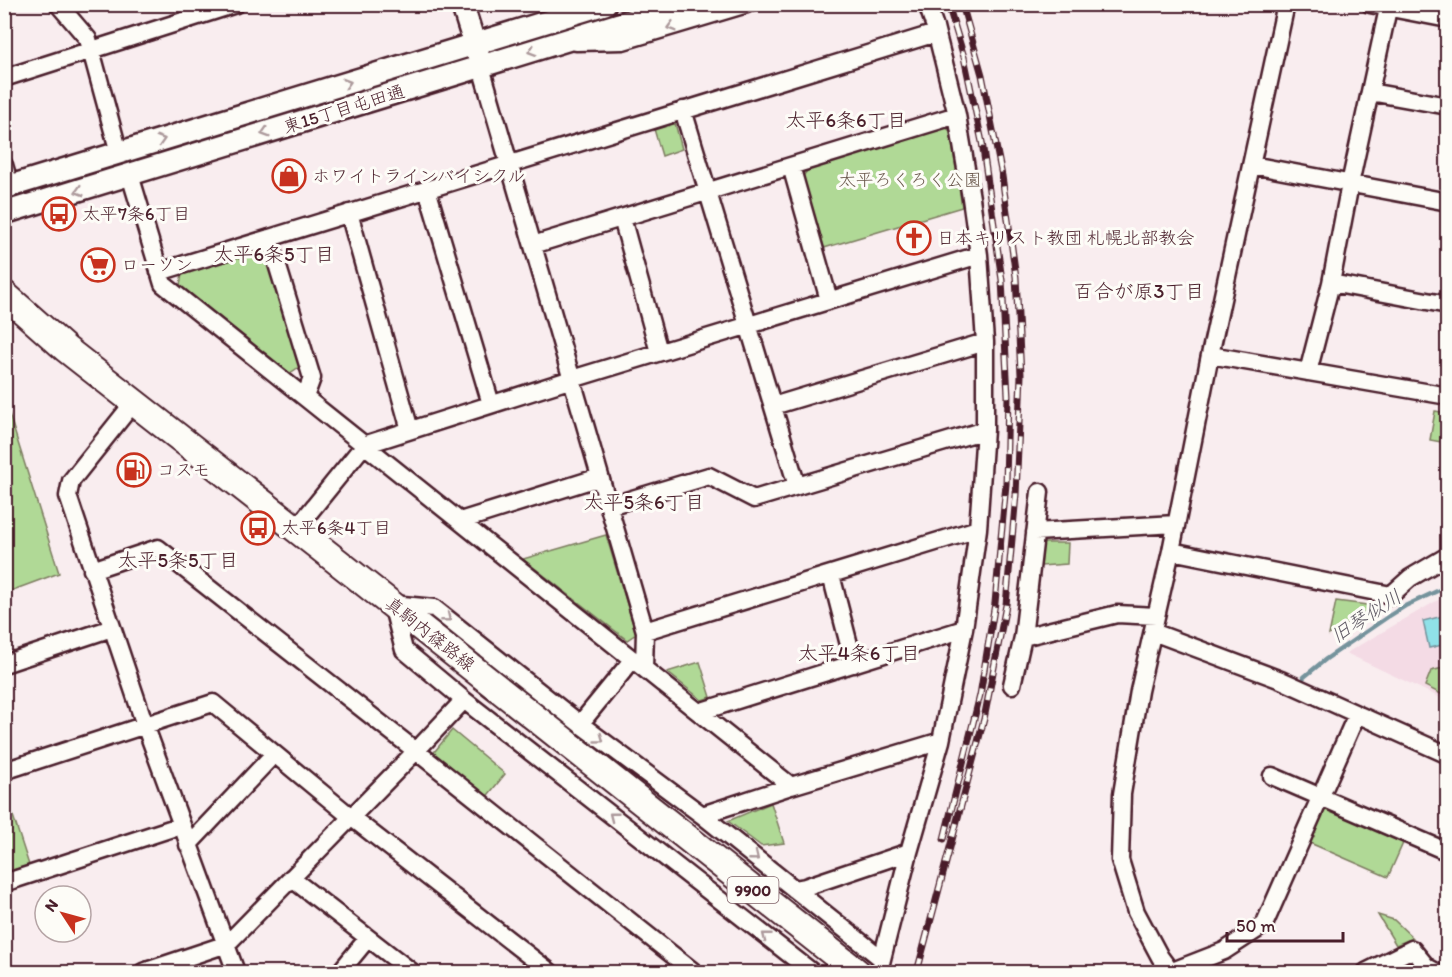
<svg xmlns="http://www.w3.org/2000/svg" width="1452" height="977" font-family="Itim,'Klee One',sans-serif">
<style>
.built{fill:#f4dbe5}
.green{fill:#b0d996;stroke:#7d7c60;stroke-width:1.5}
.water{fill:#90e1e8;stroke:#74939c;stroke-width:1.5}
.lines{fill:none;stroke-linecap:round;stroke-linejoin:round}
.stream{stroke:#74939c;stroke-width:4.5}
.minor-casing{stroke:#4a1f2b;stroke-width:21}
.tertiary-casing{stroke:#4a1f2b;stroke-width:26}
.primary-casing{stroke:#4a1f2b;stroke-width:30}
.minor{stroke:#fdfcf7;stroke-width:16}
.tertiary{stroke:#fdfcf7;stroke-width:21}
.primary{stroke:#fdfcf7;stroke-width:26}
.rail-casing{stroke:#4a1f2b;stroke-width:7}
.rail{stroke:#fdfcf7;stroke-width:4.5;stroke-dasharray:14;stroke-linecap:butt}
.oneway{stroke:#ac999b}
.labels{text-anchor:middle;stroke-width:6;stroke-linejoin:round;paint-order:stroke}
.shield{fill:#fdfcf7;stroke:#806168;stroke-width:1.5}
.shield-label{font-size:16px;font-weight:bold;fill:#4a1f2b}
.street-label{font-size:18px;fill:#4a1f2b;stroke:#fdfcf7}
.poi-label{font-size:18px;fill:#4a1f2b;stroke:#fdfcf7;text-anchor:start}
.park-label{font-size:18px;fill:#69574b;stroke:#fdfcf7}
.neighbourhood-label{font-size:20px;fill:#4a1f2b;stroke:#fdfcf7}
.water-label{font-size:20px;font-style:italic;fill:#5f5964;stroke:#fdfcf7}
</style>
<rect width="100%" height="100%" fill="#f9edef"/>
<filter id="ink" filterUnits="userSpaceOnUse"><feTurbulence type="fractalNoise" baseFrequency=".0167" numOctaves="2"/><feDisplacementMap in="SourceGraphic" scale="12" xChannelSelector="R" yChannelSelector="G"/><feConvolveMatrix kernelMatrix="1 2 1 2 8 2 1 2 1" color-interpolation-filters="sRGB"/></filter>
<g filter="url(#ink)">
<path class="built" d="M1438,600h9v101l-101,-48z"/>
<path class="green" d="M675,123l7,26 -20,7 -8,-27z
M945,127l5,4 12,76 -138,41 -21,-72 5,-6z
M259,250l6,4 34,113 -9,6 -110,-88 2,-11z
M4,398l55,175 -54,20h-1z
M1435,411l12,2v30l-17,-3z
M606,535l30,99 -9,6 -104,-81z
M1043,543h25l-1,21 -26,2z
M1336,601l39,5 -46,29z
M700,662l11,35 -9,3 -35,-28z
M1447,667v30l-22,-11 6,-15z
M452,730l53,44 -20,25 -54,-43z
M4,788l25,77 -24,8h-1z
M771,803l13,40 -23,3 -33,-25z
M1329,809l74,34 -15,34 -78,-34 14,-32z
M1378,915l16,5 19,18 -17,7z"/>
<path class="water" d="M1447,615v29l-18,4 -6,-27z"/>
<g class="lines">
<path class="stream" d="M1304,677l22,-18 63,-43 16,-10 43,-20"/>
<defs>
<path id="minor" d="M58,4l30,35 31,114
M1370,4l78,15
M576,42l47,-1 124,-37
M481,67l164,564 -1,37
M4,78l232,-74
M1370,92l78,14
M683,110l114,376
M4,165l6,21
M1252,165l196,37
M791,166l38,134
M130,175l33,109 628,502
M427,189l64,215
M349,213l61,217
M622,218l37,134
M269,238l43,140 -7,19
M533,245l424,-130
M159,272l777,-239
M1331,283l117,22
M1210,355l238,41
M1308,372l23,-89 19,-99 39,-180
M134,402l-63,79 -3,15 77,229 91,247
M773,406l212,-64
M609,506l100,-30 45,23 231,-69
M460,521l140,-44
M296,529l68,-84 208,-66 407,-124
M1035,532l141,-8
M1171,551l220,44 19,-17 34,-20h4
M92,570l66,-22 258,203 278,221
M831,575l23,89
M645,631l333,-102
M1153,632l128,48 167,75
M1023,637l94,-23 39,2
M4,664l108,-36
M1012,685l11,-48 17,-145
M699,712l265,-83
M580,724l53,-65
M4,771l209,-68 138,114 199,155
M1272,776l176,76
M702,815l89,-29 150,-45
M188,845l86,-91
M291,878l121,94
M4,883l178,-58
M794,889l11,-2 104,-35
M882,959l27,-107 32,-111 23,-112 14,-100 7,-99v-88l-6,-87 -8,-57 -14,-83 -22,-88 -8,-23
M143,972l84,-28 189,-193 48,-51
M340,972l28,-34
M812,972l-348,-272 -60,-50 -12,-46 42,4 146,116 122,91 180,144 -3,13
M1170,972l54,-21 40,-26 93,-211
M1171,972l-11,-15 -24,-45 -16,-52 2,-66 17,-103 32,-140 39,-196 76,-351
M1366,972l46,-23 15,18 9,5"/>
<path id="tertiary" d="M462,4l17,54
M4,188l601,-184
M4,213l680,-209"/>
<path id="primary" d="M4,294l62,55 253,198 538,425"/>
</defs>
<use href="#minor" class="minor-casing"/>
<use href="#tertiary" class="tertiary-casing"/>
<use href="#primary" class="primary-casing"/>
<use href="#minor" class="minor"/>
<use href="#tertiary" class="tertiary"/>
<use href="#primary" class="primary"/>
<defs>
<path id="rail" d="M944,839l36,-144 15,-92 11,-119 2,-88 -6,-116 -20,-138 -18,-85 -16,-53
M917,972l67,-253 22,-114 10,-110 5,-120 -5,-98 -14,-101 -20,-101 -20,-71"/>
</defs>
<use href="#rail" class="rail-casing"/>
<use href="#rail" class="rail"/>
</g>
<defs><path id="oneway-chevron" d="M-2-3.5L2.5 0L-2 3.5" fill="none" stroke-width="1.6" stroke-linecap="round" stroke-linejoin="round" transform="scale(1.5)"/></defs>
<g class="oneway">
<use href="#oneway-chevron" transform="translate(671 27) rotate(164)"/>
<use href="#oneway-chevron" transform="translate(532 51) rotate(163)"/>
<use href="#oneway-chevron" transform="translate(347 83) rotate(-17)"/>
<use href="#oneway-chevron" transform="translate(265 133) rotate(163)"/>
<use href="#oneway-chevron" transform="translate(161 140) rotate(-17)"/>
<use href="#oneway-chevron" transform="translate(79 191) rotate(163)"/>
<use href="#oneway-chevron" transform="translate(447 618) rotate(39)"/>
<use href="#oneway-chevron" transform="translate(600 739) rotate(36)"/>
<use href="#oneway-chevron" transform="translate(613 816) rotate(-142)"/>
<use href="#oneway-chevron" transform="translate(755 857) rotate(39)"/>
<use href="#oneway-chevron" transform="translate(766 936) rotate(-142)"/>
</g>
</g>
<defs>
<symbol id="shop-ring" viewBox="-11 -11 22 22"><circle r="9.5" fill="#fdfcf7" stroke="#c8321e" stroke-width="1.5"/><path d="M-5-2.5h2.3a2.7 3.5 0 0 1 5.4 0H5L5.5 6h-11ZM-1.5-2.5h3a1.5 2.3 0 0 0-3 0Z" fill="#c8321e"/></symbol>
<symbol id="bus-ring" viewBox="-11 -11 22 22"><circle r="9.5" fill="#fdfcf7" stroke="#c8321e" stroke-width="1.5"/><path d="M-5-6H5V4H4V6H2V4H-2V6H-4V4H-5ZM-3.5-4V0h7V-4ZM-3.5 1.2v1.5H-2V1.2ZM2 1.2v1.5H3.5V1.2Z" fill="#c8321e"/></symbol>
<symbol id="church-ring" viewBox="-11 -11 22 22"><circle r="9.5" fill="#fdfcf7" stroke="#c8321e" stroke-width="1.5"/><path d="M-1.2-6h2.4v3.5h3.3v2.4h-3.3V6h-2.4V-.1h-3.3v-2.4h3.3Z" fill="#c8321e"/></symbol>
<symbol id="supermarket-ring" viewBox="-11 -11 22 22"><circle r="9.5" fill="#fdfcf7" stroke="#c8321e" stroke-width="1.5"/><path d="M-6-5.5h2.5l.6 2H6L4.5 2H-2.5L-4.4-4H-6ZM-1.5 3.2a1.3 1.3 0 1 0 .1 0ZM3 3.2a1.3 1.3 0 1 0 .1 0Z" fill="#c8321e"/></symbol>
<symbol id="fuel-ring" viewBox="-11 -11 22 22"><circle r="9.5" fill="#fdfcf7" stroke="#c8321e" stroke-width="1.5"/><path d="M-5.5-6h7V0h2V4h1.3V-2.5L3-4.5l.8-.8L6-3V5H2.5V1h-1V6h-7ZM-4.2-4.7v3.2H.2V-4.7Z" fill="#c8321e"/></symbol>
</defs>
<g fill-rule="evenodd">
<use href="#shop-ring" x="270" y="157" width="38" height="38"/>
<use href="#bus-ring" x="40" y="195" width="38" height="38"/>
<use href="#church-ring" x="895" y="219" width="38" height="38"/>
<use href="#supermarket-ring" x="79" y="246" width="38" height="38"/>
<use href="#fuel-ring" x="115" y="451" width="38" height="38"/>
<use href="#bus-ring" x="239" y="509" width="38" height="38"/>
</g>
<g class="labels">
<rect class="shield" x="727.5" y="877" width="51" height="26" rx="4.5"/>
<g class="shield-label">
<text x="753" y="896">9900</text>
</g>
<g class="street-label">
<text transform="translate(344 109) rotate(-17)" y="6">東15丁目屯田通</text>
<text transform="translate(430 634) rotate(38)" y="6">真駒内篠路線</text>
</g>
<g class="poi-label">
<text x="312" y="182">ホワイトラインバイシクル</text>
<text x="82" y="220">太平7条6丁目</text>
<text x="937" y="244">日本キリスト教団 札幌北部教会</text>
<text x="121" y="271">ローソン</text>
<text x="157" y="476">コスモ</text>
<text x="281" y="534">太平6条4丁目</text>
</g>
<g class="park-label">
<text x="910" y="186">太平ろくろく公園</text>
</g>
<g class="neighbourhood-label">
<text x="846" y="127">太平6条6丁目</text>
<text x="274" y="261">太平6条5丁目</text>
<text x="1139" y="298">百合が原3丁目</text>
<text x="644" y="509">太平5条6丁目</text>
<text x="178" y="567">太平5条5丁目</text>
<text x="859" y="660">太平4条6丁目</text>
</g>
<g class="water-label">
<text transform="translate(1366 616) rotate(-33)" y="7">旧琴似川</text>
</g>
</g>
<rect width="1452" height="977" fill="none" stroke="#fdfcf7" stroke-width="24"/>
<rect x="12" y="12" width="1428" height="953" fill="none" stroke="#4a1f2b" stroke-width="2" filter="url(#ink)"/>
<g transform="translate(63 914) rotate(306)"><circle r="28" fill="#fdfcf7" stroke="#b5a4a5" stroke-width="1.5"/>
<path d="M0-4.5L10 22L0 15L-10 22Z" fill="#c8321e"/>
<text y="-9" font-size="16" font-weight="bold" text-anchor="middle" fill="#4a1f2b">N</text>
</g>
<path d="M1227 932v9h116v-9" fill="none" stroke="#4a1f2b" stroke-width="3"/>
<text x="1236" y="932" font-size="18" fill="#4a1f2b" stroke="#fdfcf7" stroke-width="4.5" paint-order="stroke">50 m</text>
</svg>
